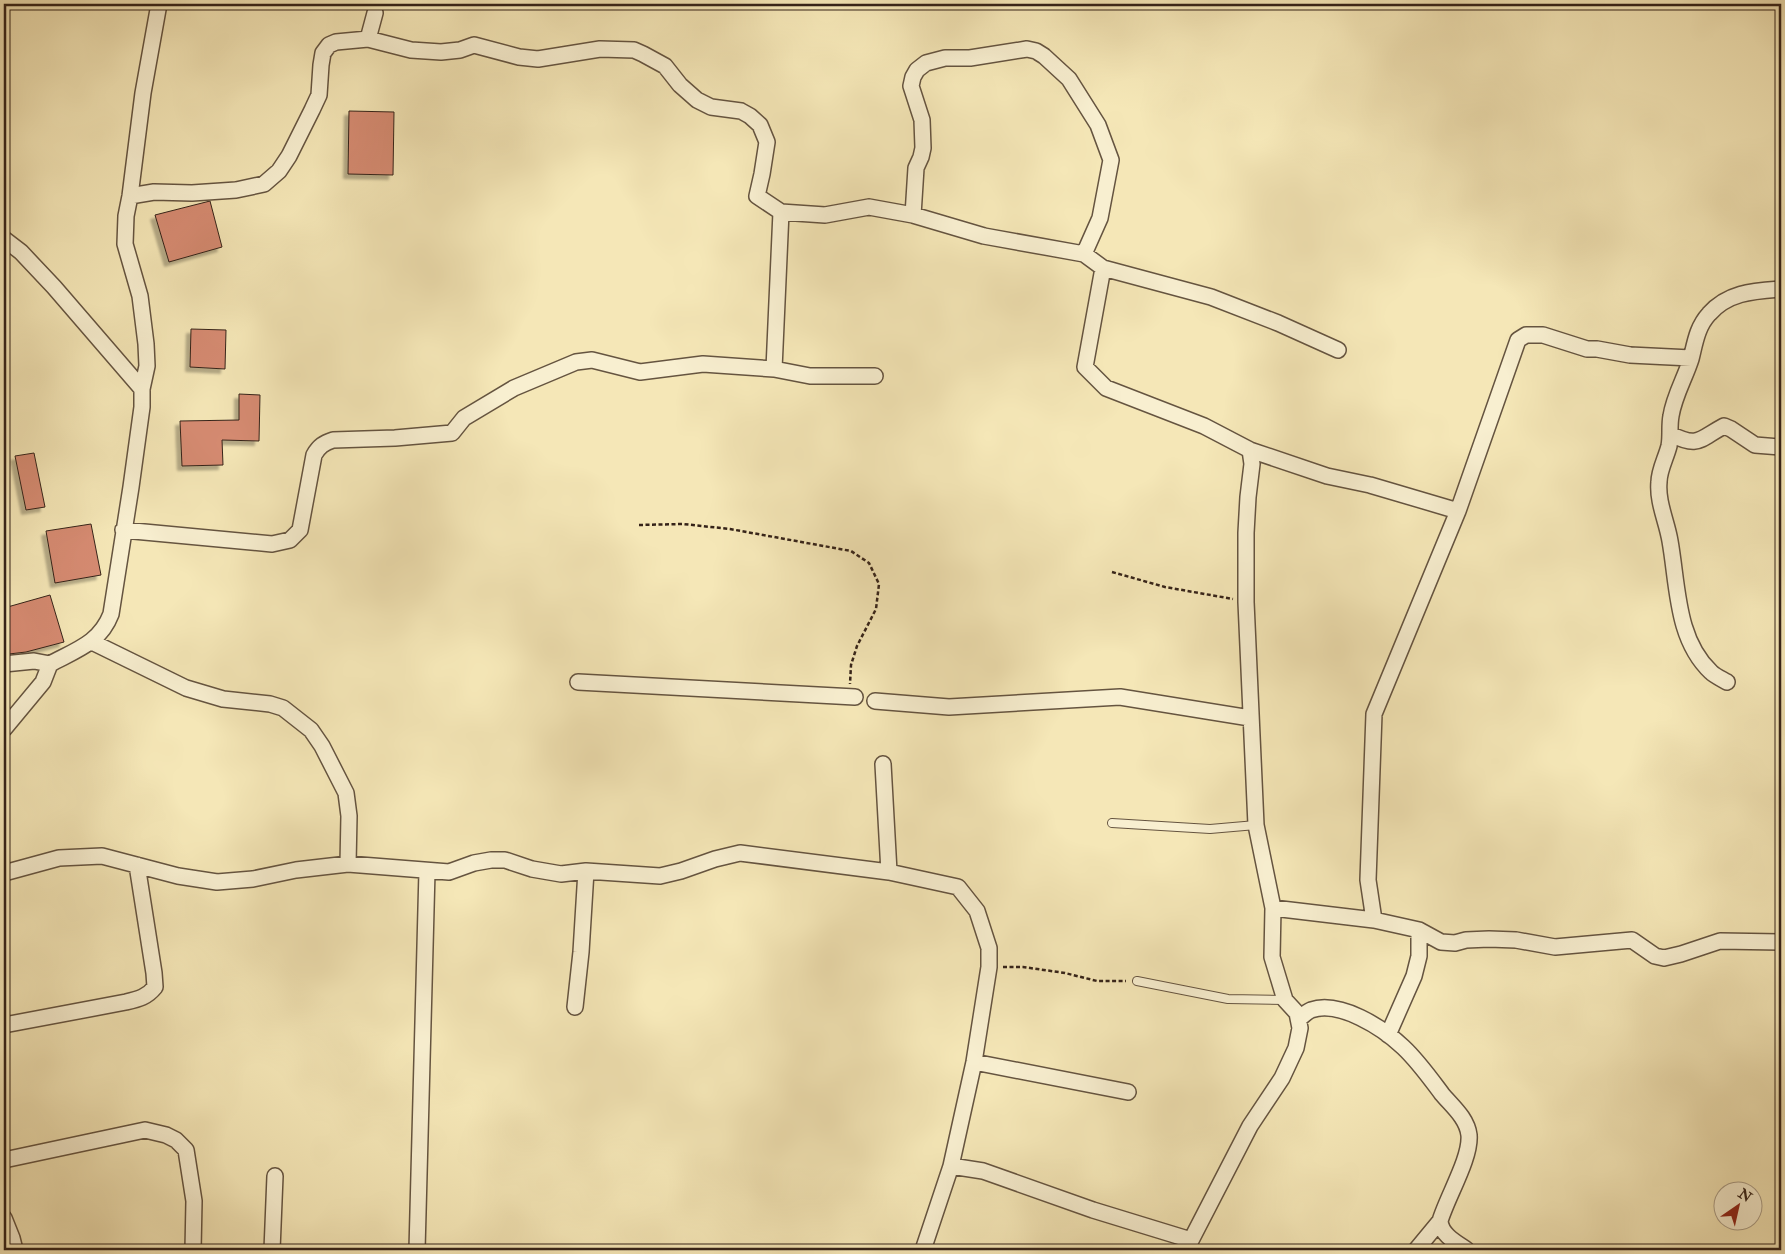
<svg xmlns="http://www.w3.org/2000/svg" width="1785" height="1254" font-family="'IM FELL Double Pica',serif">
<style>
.building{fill:#d68b72;stroke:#352319;filter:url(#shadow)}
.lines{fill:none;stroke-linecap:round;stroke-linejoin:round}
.lane-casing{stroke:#655440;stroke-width:10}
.street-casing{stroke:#655440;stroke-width:18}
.path{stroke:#352319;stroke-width:2.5;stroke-dasharray:4 2.5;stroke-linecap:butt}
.lane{stroke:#f8efd0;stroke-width:8}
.street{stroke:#f8efd0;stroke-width:15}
</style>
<defs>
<filter id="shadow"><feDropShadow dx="-4.5" dy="4.5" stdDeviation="1" flood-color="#0004"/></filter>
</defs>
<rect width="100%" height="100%" fill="#f5e7b7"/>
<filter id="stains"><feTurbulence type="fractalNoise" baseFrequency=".004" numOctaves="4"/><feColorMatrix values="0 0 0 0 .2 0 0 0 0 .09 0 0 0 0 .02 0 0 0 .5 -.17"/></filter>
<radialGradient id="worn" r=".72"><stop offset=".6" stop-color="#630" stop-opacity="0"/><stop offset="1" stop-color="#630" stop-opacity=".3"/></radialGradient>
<path class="building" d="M349,111l45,1 -1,63 -45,-1z
M210,201l12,46 -53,15 -14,-47z
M191,329l35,1 -1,39 -35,-2z
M239,394l21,1 -1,46 -37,-1 1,25 -41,1 -2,-45 59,-1z
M34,453l11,54 -19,3 -11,-54z
M91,524l10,51 -46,8 -9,-52z
M50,595l14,47 -38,10 -17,2 -5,-18v-28z"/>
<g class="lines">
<defs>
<path id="lane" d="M1112,823l98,6 46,-4
M1137,981l91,18 57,1"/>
<path id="street" d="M368,39l7,-26
M130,196l24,-4 38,1 44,-3 28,-6 15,-13 10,-15 23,-46 7,-15 2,-30 2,-12 6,-8 7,-3 32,-3 43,11 30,2 19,-2 14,-5 45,12 19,2 62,-10 34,1 9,4 22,12 15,19 17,15 14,7 30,4 9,5 10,9 7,17 -5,32 -5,22 24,16 44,3 44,-8 44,8 3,-47 5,-11 2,-9 -1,-28 -11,-34 2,-9 4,-7 9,-7 19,-5h25l57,-9 9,2 8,5 25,23 29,46 13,35 -11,58 -16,36
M913,215l71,21 100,18 19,14 108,29 67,26 60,27
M4,239l17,13 33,35 88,102
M1103,268l-18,99 21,21 98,38 46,24 77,26 43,9 88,26
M774,369l7,-157
M1670,434c29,14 28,6 54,-8l7,3 24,16 26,2
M123,530l149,14 18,-4 10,-10 14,-75c5,-9 10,-12 19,-15l62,-2 57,-5 12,-15 50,-30 62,-26 16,-2 48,12 63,-8 71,5 36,7h65
M92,642l94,46 37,11 47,5 13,4 28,22 11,16 24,47 3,23 -1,48
M4,664l30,-3 16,3
M578,682l277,15
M1727,682c-5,-3 -12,-6 -16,-10 -35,-33 -33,-86 -41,-131 -3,-19 -13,-39 -11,-59 0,-12 7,-24 10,-36 2,-10 0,-20 2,-30 3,-20 14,-38 20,-57 4,-16 6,-32 18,-45 19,-22 45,-23 72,-25
M875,701l74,6 171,-10 130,21
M4,729l39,-47 7,-18c26,-14 50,-21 61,-50l20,-127 11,-80v-18l5,-23 -1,-22 -6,-48 -15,-52 1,-28 4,-20 13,-103 16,-89
M883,764l6,108 69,15 19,24 12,37v19l-15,95 -23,104 32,5 110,39 98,30
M4,873l55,-15 43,-2 76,20 39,6 36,-3 43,-9 52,-6 101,8 25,-9 17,-3h14l27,9 29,5 25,-3 74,5 21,-5 34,-12 25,-6 149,19
M1273,908l101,12 45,10 22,12 14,1 11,-3 23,-1 27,1 39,7 77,-7 23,16 9,2 17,-4 39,-13 61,1
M1374,920l-6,-40 6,-166 84,-203 60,-171 8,-5h17l44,14h10l33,6 61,3
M575,1007l6,-55 5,-81
M1299,1019c4,-3 7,-7 12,-9 29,-10 72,18 92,37 15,14 27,31 39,47 10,12 25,24 27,41 2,23 -22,62 -29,86 1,14 17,22 27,29
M4,1025l122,-23c13,-3 21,-5 29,-15l-1,-14 -17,-108
M1388,1035l26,-59 5,-20v-26
M974,1062l154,30
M4,1160l141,-30 21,5 10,5 10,10 8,51 -1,49
M4,1218l8,20 3,12
M272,1250l3,-74
M417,1250l10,-379
M923,1250l28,-84
M1186,1250l64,-124 32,-48 14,-30 4,-20 -3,-15 -12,-13 -13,-43 1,-49 -17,-83 -10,-223v-69l2,-36 4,-33 -2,-14
M1416,1250l24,-29"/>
</defs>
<use href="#lane" class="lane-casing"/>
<use href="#street" class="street-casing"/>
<path class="path" d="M639,525l44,-1 47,5 121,22 18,12 10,21 -3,25 -19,37 -6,19 -1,19
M1112,572l53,15 68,12
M1003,967h20l42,6 32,8h29"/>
<use href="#lane" class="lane"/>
<use href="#street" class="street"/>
</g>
<rect width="1785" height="1254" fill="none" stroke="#f5e7b7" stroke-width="20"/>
<rect x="5" y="5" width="1775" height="1244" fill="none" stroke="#352319" stroke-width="2.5"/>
<rect x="10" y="10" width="1765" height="1234" fill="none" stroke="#352319"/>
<g transform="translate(1738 1206) rotate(34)"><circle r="24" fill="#f8efd0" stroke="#aa9d87"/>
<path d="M0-4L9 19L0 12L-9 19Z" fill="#8f2418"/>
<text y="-8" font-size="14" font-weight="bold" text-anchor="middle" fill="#352319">N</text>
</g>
<rect width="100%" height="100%" filter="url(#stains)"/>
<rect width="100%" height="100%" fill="url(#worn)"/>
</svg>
